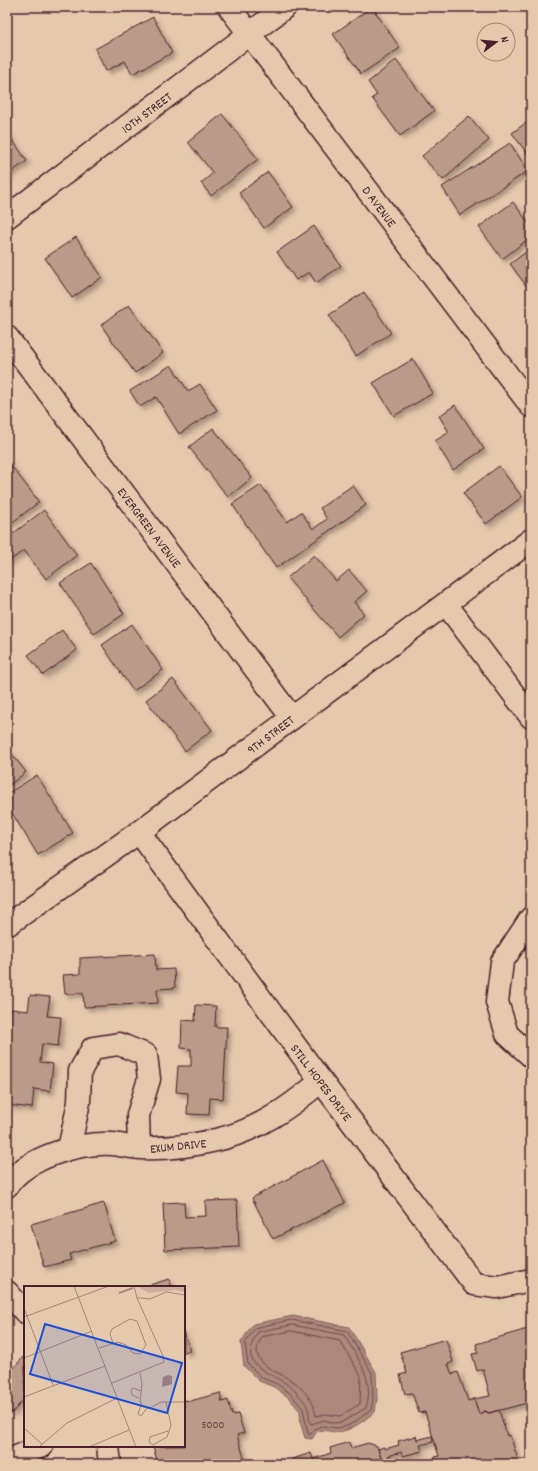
<svg xmlns="http://www.w3.org/2000/svg" width="538" height="1471" font-family="Dekko,sans-serif">
<style>
.water{fill:#aa887b;stroke:#845e5b}
.lines{fill:none;stroke-linecap:round;stroke-linejoin:round}
.shore{stroke:#70494b;stroke-width:1}
.building{fill:#ba9a88;stroke:#4a1f2b;filter:url(#shadow)}
.street-casing{stroke:#4a1f2b;stroke-width:25}
.primary-casing{stroke:#4a1f2b;stroke-width:25}
.street{stroke:#e5c9ac;stroke-width:22}
.primary{stroke:#e5c9ac;stroke-width:22}
.labels{text-anchor:middle;stroke-width:3;stroke-linejoin:round;paint-order:stroke}
.number-label{font-size:11px;fill:#663e42}
.street-label{font-size:13px;fill:#4a1f2b;stroke:#e5c9ac}
.inset-river{fill:none;stroke:#aa887b;stroke-width:2}
.inset-road{fill:none;stroke:#a78578;stroke-width:1}
.view{fill:#1d4ed8;fill-opacity:0.15;stroke:#1d4ed8;stroke-width:2}
.inset-edge{fill:none;stroke:#4a1f2b;stroke-width:2}
</style>
<defs>
<filter id="shadow"><feDropShadow dx="3.5" dy="3.5" stdDeviation="2" flood-color="#0004"/></filter>
</defs>
<rect width="100%" height="100%" fill="#e5c9ac"/>
<filter id="ink" filterUnits="userSpaceOnUse"><feTurbulence type="fractalNoise" baseFrequency=".025" numOctaves="2"/><feDisplacementMap in="SourceGraphic" scale="8" xChannelSelector="R" yChannelSelector="G"/><feConvolveMatrix kernelMatrix="1 2 1 2 8 2 1 2 1" color-interpolation-filters="sRGB"/></filter>
<g filter="url(#ink)">
<path class="water" d="M293,1316l56,11 27,45 1,28 -2,12c-12,9 -25,20 -39,20 -7,0 -11,-3 -19,-1l-5,8 -7,-1 -4,-13 -1,-14 -12,-14 -14,-10 -15,-6 -15,-15 -3,-24 12,-18z"/>
<g class="lines">
<path class="shore" d="M292,1320l55,11 25,42 1,27 -2,10c-9,6 -18,15 -28,17 -14,4 -22,-8 -32,7h-3l-5,-25 -12,-15 -14,-10 -15,-6 -14,-14 -3,-21 10,-15z
M292,1325l52,10c14,24 31,44 22,73l-24,14 -7,1 -11,-3 -13,4c-3,-5 -1,-10 -3,-15 -1,-6 -9,-13 -13,-18 -19,-20 -62,-21 -37,-59z
M292,1331l48,10 21,35 -1,28 -20,12 -15,-2 -9,2c-1,-3 -1,-6 -2,-9 -2,-7 -10,-16 -15,-21 -16,-15 -56,-20 -37,-49z"/>
</g>
<path class="building" d="M372,7l28,41 -39,26 -28,-40z
M153,17l19,36 -40,21 -7,-13 -19,10 -11,-22z
M396,60l38,51 -34,25 -28,-38 5,-3 -9,-13z
M222,114l36,45 -47,37 -10,-13 12,-10 -25,-31z
M469,116l20,24 -46,40 -21,-24z
M531,119v36l-2,1 -17,-23z
M7,132l20,29 -20,14z
M510,143l18,28 -68,44 -18,-28z
M268,172l25,35 -29,21 -25,-35z
M513,202l18,24v11l-29,22 -23,-32z
M314,226l27,40 -25,17 -7,-11 -13,8 -19,-28z
M76,237l26,40 -30,21 -27,-40z
M531,248v44l-21,-28z
M364,292l27,41 -35,23 -27,-41z
M129,305l34,48 -28,20 -34,-48z
M413,359l20,34 -39,23 -21,-33z
M171,365l17,26 12,-7 17,26 -38,24 -23,-37 -16,10 -10,-16z
M455,405l29,44 -31,21 -18,-29 14,-9 -10,-16z
M213,428l39,50 -24,19 -39,-50z
M7,460l32,42 -30,23 -2,-2z
M499,466l23,31 -36,27 -23,-31z
M261,485l26,37 14,-10 12,17 14,-10 -7,-11 33,-23 13,20 -90,63 -44,-64z
M44,510l33,45 -31,24 -22,-29 -17,13v-25z
M314,555l22,26 13,-11 18,21 -13,11 10,12 -26,23 -51,-59z
M91,563l33,51 -30,20 -34,-51z
M132,624l31,46 -30,21 -31,-46z
M62,630l15,20 -34,25 -15,-20z
M173,679l39,51 -27,21 -39,-51z
M7,748l19,24 -19,15z
M37,775l36,58 -35,22 -31,-50v-11z
M155,954l1,16 18,-1 1,19 -18,1 1,14 -74,4 -1,-14 -18,1 -2,-19 17,-1v-16z
M30,995l20,2 -3,19 14,1 -3,29 -16,-2 -2,18 13,2 -3,27 -16,-2 -2,19 -25,-3v-63l4,-33 17,2z
M196,1005l20,1 -1,21h12l-4,72 -13,-1 -1,17 -22,-1 1,-21 -12,-1 2,-26h13v-17l-10,-1 1,-28 13,1z
M323,1160l22,43 -72,36 -21,-41z
M237,1200l2,47 -74,3 -2,-47 21,-1 1,15 21,-1 -1,-15z
M104,1203l11,38 -46,13 2,6 -27,7 -13,-43z
M169,1279l3,8h-29z
M531,1328v74l-42,11 -4,-2 -6,3 -5,-15 16,-3 -7,-27 -6,2 -5,-17 6,-1 -2,-9z
M184,1330l6,21 -6,1z
M446,1339l7,23 -5,2 4,10 6,-2 10,29 6,-2 5,15 6,-3 4,2 10,-3 8,26 3,-1 9,28 -82,1 -3,-7 5,-1 -14,-44 -6,1 -7,-20 -7,1 -5,-19 7,-2 -7,-21z
M23,1357l2,2v43l-2,-2 -11,13 -5,-5v-46l7,6z
M220,1393l2,9 6,-2 4,15 6,-1 6,19 -7,2 9,29h-88l-5,-18h31v-46l6,1z
M416,1436l1,4 15,-4 1,6 -13,3 2,6 -19,5 -2,-4 -13,4 2,8h-7l-5,-15 6,-2 1,2 14,-4 -1,-4z
M349,1442l2,6 17,-5 9,3 6,18h-90l-1,-5 19,-6 2,6 18,-6 -1,-5z"/>
<g class="lines">
<defs>
<path id="street" d="M229,7l302,399
M7,217l278,-210
M7,337l285,381
M446,604l85,113
M139,832l182,249 153,203 23,3 34,-7
M531,918l-29,44 -5,40 10,32 24,22
M69,1149l10,-47 1,-31 13,-23 26,-4 27,11 3,24 -11,36 1,33
M7,1186c19,-29 73,-44 106,-42 9,1 18,4 28,4 25,1 50,-2 75,-8 41,-9 74,-33 105,-59
M7,1292l18,20
M108,1446l2,18
M7,1461l35,-15"/>
<path id="primary" d="M7,925l132,-93 392,-292"/>
</defs>
<use href="#street" class="street-casing"/>
<use href="#primary" class="primary-casing"/>
<use href="#street" class="street"/>
<use href="#primary" class="primary"/>
</g>
</g>
<g class="labels">
<g class="number-label">
<text x="213" y="1428">5000</text>
</g>
<g class="street-label">
<text transform="translate(146 112) rotate(-37)" y="5">10TH STREET</text>
<text transform="translate(380 206) rotate(53)" y="5">D AVENUE</text>
<text transform="translate(150 527) rotate(53)" y="5">EVERGREEN AVENUE</text>
<text transform="translate(270 734) rotate(-37)" y="5">9TH STREET</text>
<text transform="translate(322 1082) rotate(53)" y="5">STILL HOPES DRIVE</text>
<text transform="translate(178 1145) rotate(-6)" y="5">EXUM DRIVE</text>
</g>
</g>
<g transform="translate(24 1286)">
<rect width="161" height="161" fill="#e5c9ac"/>
<path d="M112,0h49v6l-10,-2 -26,3z" fill="#ccad97"/>
<path d="M144,89l4,1v8l-10,3 1,-10z" fill="#aa887b"/>
<path class="inset-river" d="M95,7l14,-5"/>
<path class="inset-road" d="M50,0l62,161M110,0l3,12h3l10,1 16,-7 19,3M0,22l29,77M0,31l85,-31M75,62l19,-6 8,3 7,8 7,1 6,-9 -9,-24 -7,-2 -18,10 -2,5 3,9M0,72l68,-27M116,87l2,11 -2,17 2,5 8,2 11,-6h24M88,97l52,-21 -1,-6 -26,-58M0,111l81,-31M115,112l-7,-3 -1,-5 2,-2 8,3M142,116l5,23 -4,12 -14,8 -4,-3 1,-5 18,-6M117,119l-3,9 3,2 6,-8M0,142l18,16M15,161l28,-24 50,-25M65,161l40,-17"/>
<path class="view" d="M21,38l137,39 -15,50 -137,-39z"/>
<rect width="161" height="161" class="inset-edge"/>
</g>
<rect width="538" height="1471" fill="none" stroke="#e5c9ac" stroke-width="24"/>
<rect x="12" y="12" width="514" height="1447" fill="none" stroke="#4a1f2b" stroke-width="1.5" filter="url(#ink)"/>
<g transform="translate(496 42) rotate(74)"><circle r="19" fill="#e5c9ac" stroke="#a78578"/>
<path d="M0-3L7 15L0 10L-7 15Z" fill="#4a1f2b"/>
<text y="-6" font-size="11" font-weight="bold" text-anchor="middle" fill="#4a1f2b">N</text>
</g>
</svg>
